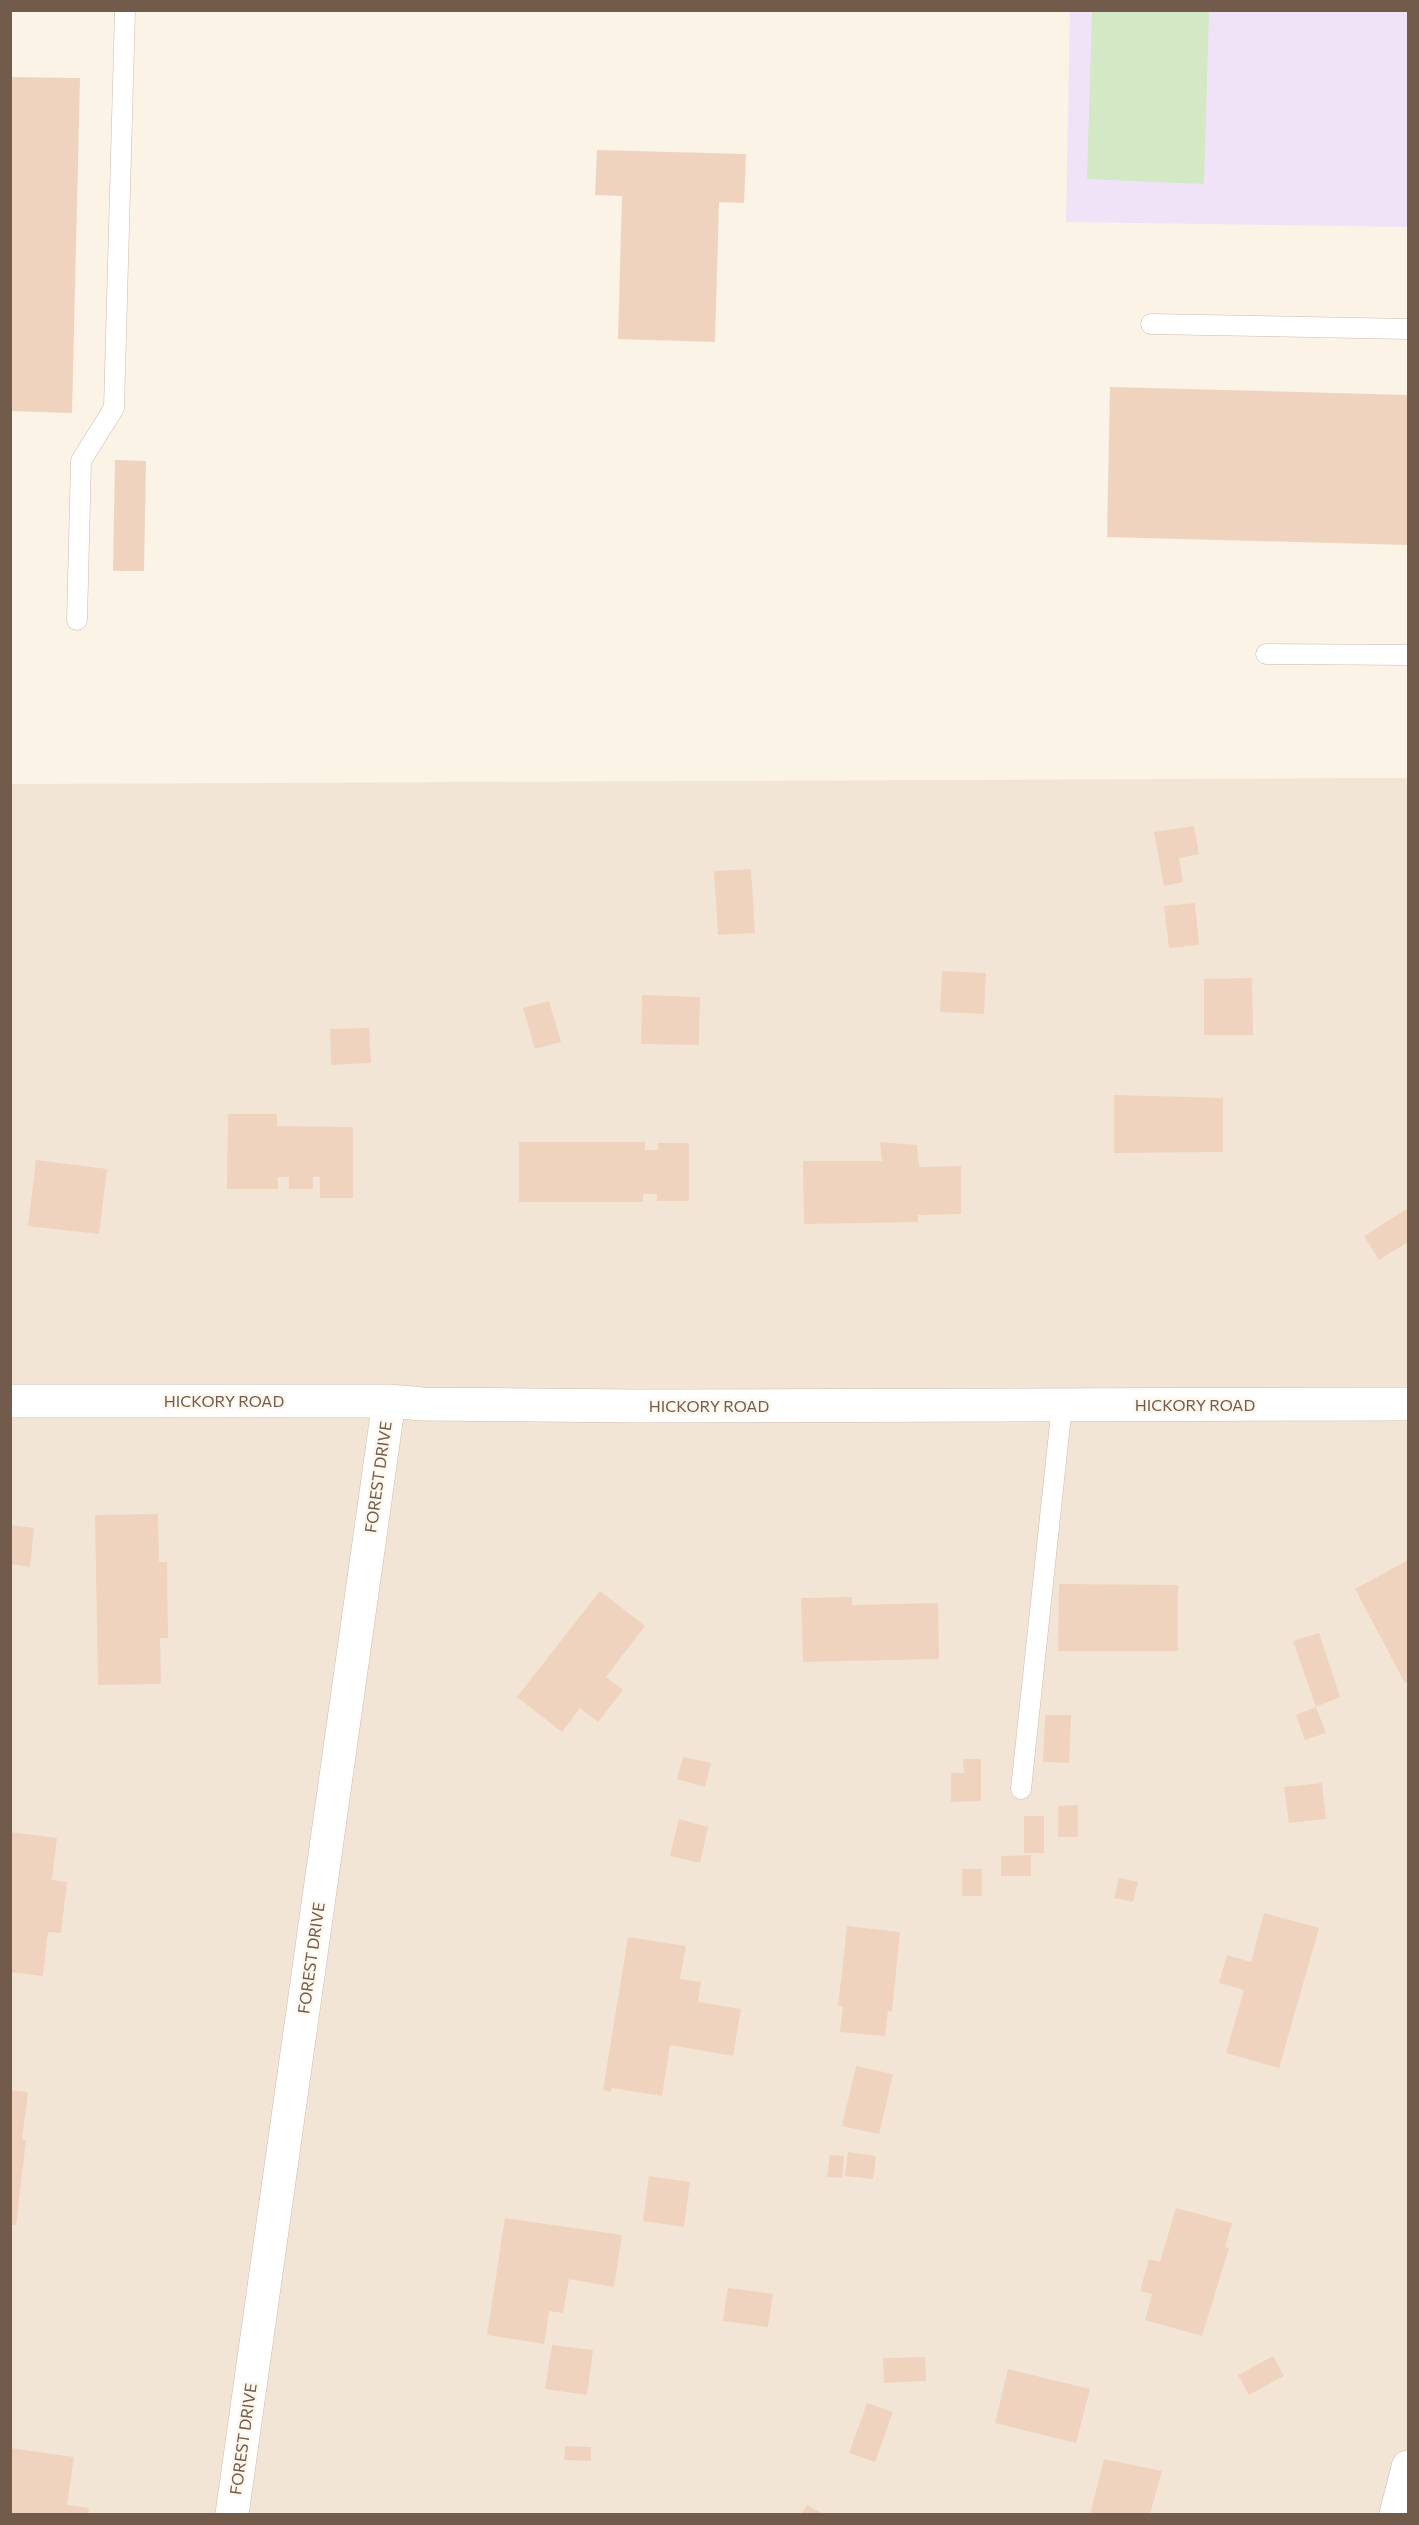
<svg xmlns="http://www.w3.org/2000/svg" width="1419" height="2525" font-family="Commissioner,sans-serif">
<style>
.residential{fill:#f3e5d5}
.education{fill:#f0e3f8}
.green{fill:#d3e8c5}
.building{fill:#efd3bf}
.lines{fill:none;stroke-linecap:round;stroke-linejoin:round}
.service-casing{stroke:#cdbbad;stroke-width:21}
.minor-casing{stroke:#cdbbad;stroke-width:34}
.service{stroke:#fff;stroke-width:20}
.minor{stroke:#fff;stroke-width:33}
.labels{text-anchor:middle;stroke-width:5;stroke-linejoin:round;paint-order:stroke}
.street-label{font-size:16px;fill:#735b4c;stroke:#fef7ed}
</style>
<rect width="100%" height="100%" fill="#fbf3e6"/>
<path class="residential" d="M1408,778v1736h-1397l-1,-1730z"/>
<path class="education" d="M1070,11h338v216l-342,-5z"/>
<path class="green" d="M1092,11h117l-5,173 -117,-5z"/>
<path class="building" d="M10,77l70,1 -8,335 -62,-2z
M597,150l149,4 -2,49 -25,-1 -4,140 -97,-3 4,-143 -27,-1z
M1110,387l298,8v150l-301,-8z
M115,460l31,1 -2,110h-31z
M1194,826l5,28 -20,4 4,24 -19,4 -10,-54z
M751,869l4,64 -37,2 -4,-64z
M1195,903l4,42 -30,3 -5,-42z
M942,971l44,2 -2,41 -44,-2z
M1252,978l1,57h-49v-56z
M642,995l58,2 -1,48 -58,-1z
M549,1001l12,41 -26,7 -12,-41z
M369,1028l2,35 -40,2 -1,-36z
M1114,1095l109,3v54l-109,1z
M228,1114h49v12l76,1v71h-33v-21h-7v12h-24v-12h-11v12h-51z
M519,1142h126v8h13v-7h31v58h-32v-7h-14v8h-124z
M880,1142l37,3 2,22 42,-1v48l-43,1v7l-114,2 -1,-63h79z
M36,1160l71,9 -8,65 -71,-8z
M1408,1208v34l-29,18 -15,-24z
M158,1514l1,48h8l1,76h-8l1,46 -63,1 -3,-170z
M10,1525l24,3 -4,39 -20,-3z
M1408,1560v122l-3,1 -50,-94z
M1059,1584l119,1v66h-120z
M600,1591l45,35 -39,51 17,13 -25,32 -18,-14 -18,24 -45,-35z
M852,1597v8l86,-2 1,56 -136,3 -2,-64z
M1319,1633l21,64 -24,10 -23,-66z
M1316,1707l10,26 -21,7 -9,-25z
M1045,1715h26l-2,48 -26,-1z
M683,1757l28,6 -6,24 -28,-8z
M963,1759h18v42l-30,1v-29h13z
M1322,1783l4,36 -37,4 -5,-36z
M1078,1805v32h-20v-31z
M1024,1816h20v37h-20z
M679,1819l29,8 -8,36 -30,-7z
M10,1832l47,6 -5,42 15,2 -6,51 -13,-1 -5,44 -33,-4z
M1031,1855v21h-30v-20z
M962,1869h20v27h-20z
M1119,1878l19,4 -5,20 -19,-4z
M1264,1913l55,15 -40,140 -53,-15 18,-63 -25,-7 8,-28 24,7z
M847,1926l53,6 -8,80 -4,-1 -3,25 -45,-4 3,-26h-5z
M628,1937l58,9 -6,33 21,3 -3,20 43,7 -8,47 -63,-11 -8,51 -50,-8 -1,4 -8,-2z
M856,2066l37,8 -14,60 -37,-8z
M10,2090l18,2 -6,47 4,1 -10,85h-6z
M848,2152l28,4 -3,23 -28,-3z
M830,2155l14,1 -2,22 -15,-1z
M649,2176l41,6 -6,45 -41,-6z
M1176,2208l56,15 -7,24 4,1 -27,88 -57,-16 7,-26 -12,-3 9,-32 11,3z
M505,2218l117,17 -8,52 -45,-8 -6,34 -14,-2 -5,33 -57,-9z
M728,2288l45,6 -5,33 -45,-6z
M552,2345l41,5 -6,45 -42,-6z
M1273,2356l11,20 -35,19 -11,-20z
M925,2357l1,24 -42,2 -1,-25z
M1008,2369l82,20 -14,54 -81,-20z
M867,2403l26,9 -18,50 -26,-9z
M565,2446l26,1v14l-27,-1z
M10,2448l64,9 -7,48 22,3 -1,6h-78z
M1104,2459l58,12 -12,43h-60z
M807,2505l17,9h-23z"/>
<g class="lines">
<defs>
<path id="service" d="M1151,324l257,5
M77,620l4,-159 33,-53 11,-398
M1266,654l142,1
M1021,1789l41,-384"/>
<path id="minor" d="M10,1401h379l33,3 214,2 772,-2
M232,2514l157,-1113
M1396,2514l12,-47"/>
</defs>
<use href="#service" class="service-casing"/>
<use href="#minor" class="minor-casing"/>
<use href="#service" class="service"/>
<use href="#minor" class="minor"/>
</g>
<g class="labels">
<g class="street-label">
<text x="224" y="1407">HICKORY ROAD</text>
<text x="1195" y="1411">HICKORY ROAD</text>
<text x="709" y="1412">HICKORY ROAD</text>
<text transform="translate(378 1477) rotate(-82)" y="6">FOREST DRIVE</text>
<text transform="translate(311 1958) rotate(-82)" y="6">FOREST DRIVE</text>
<text transform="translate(243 2439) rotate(-82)" y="6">FOREST DRIVE</text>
</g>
</g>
<rect width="1419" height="2525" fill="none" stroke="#735b4c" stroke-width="24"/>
</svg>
